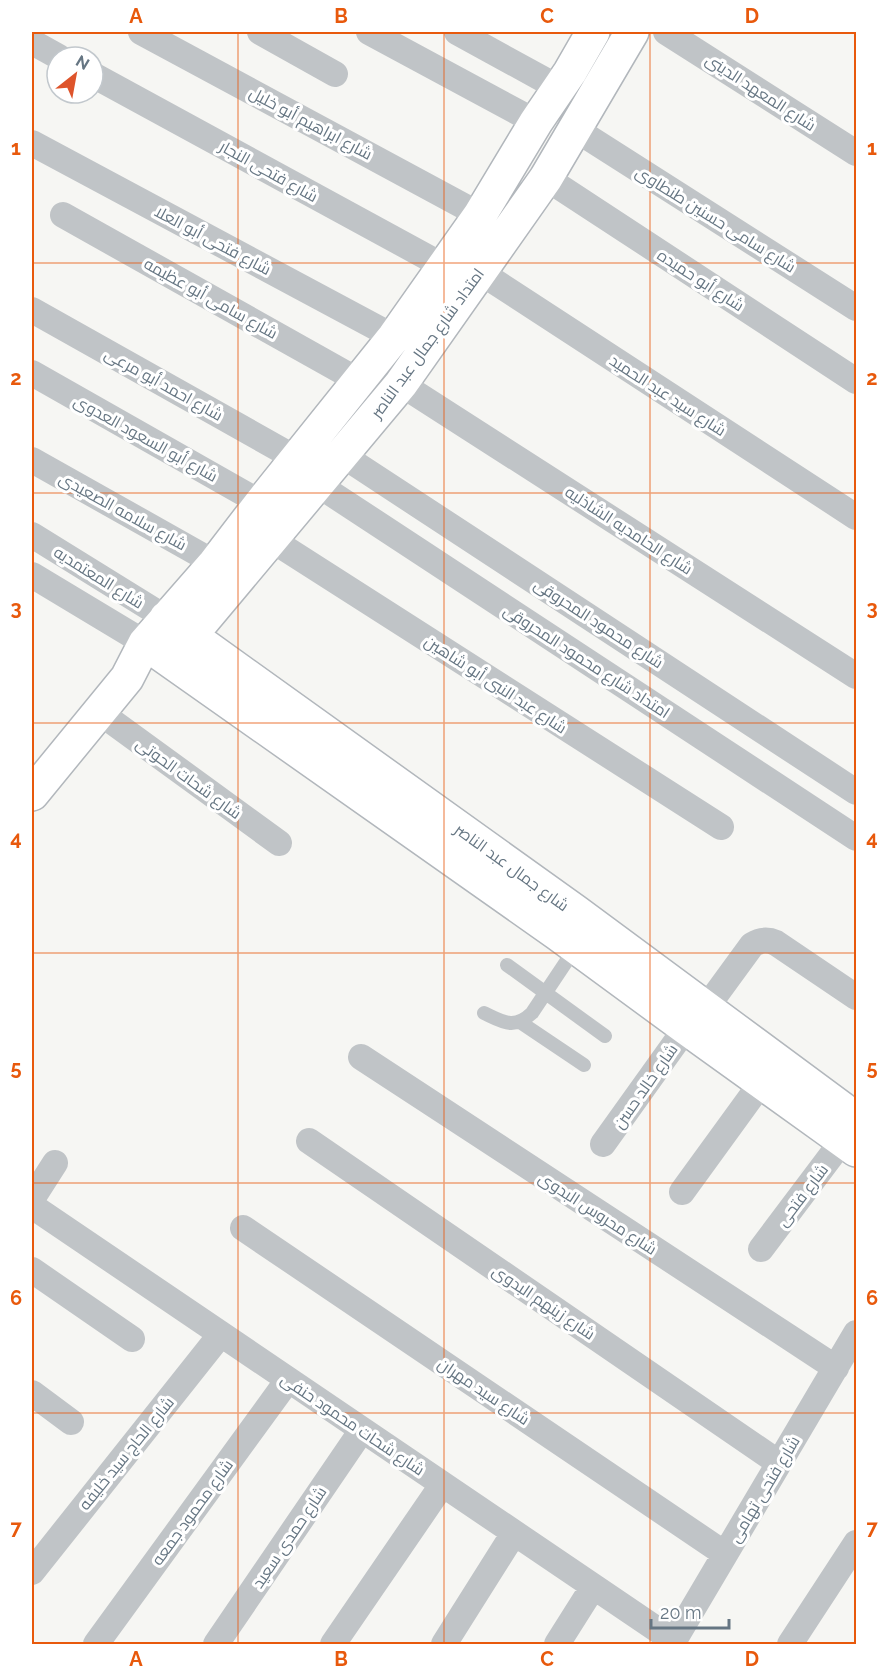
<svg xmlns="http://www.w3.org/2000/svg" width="888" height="1676" font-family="Raleway,Cairo,sans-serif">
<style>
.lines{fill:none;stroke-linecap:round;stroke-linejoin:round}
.secondary-casing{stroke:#b2b7bc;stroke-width:36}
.lane{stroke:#c0c4c7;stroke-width:14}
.street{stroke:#c0c4c7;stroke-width:26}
.secondary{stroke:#fff;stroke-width:33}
.grid{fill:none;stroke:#e8590c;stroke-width:1.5;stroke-opacity:0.55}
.labels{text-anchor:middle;stroke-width:6;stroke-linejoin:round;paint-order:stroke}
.street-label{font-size:16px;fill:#667683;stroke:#fff}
.neatline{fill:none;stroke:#e8590c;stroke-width:2}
.grid-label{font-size:20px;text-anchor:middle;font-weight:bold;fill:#e8590c}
</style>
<rect width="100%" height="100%" fill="#f6f6f3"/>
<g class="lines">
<defs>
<path id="secondary" d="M166,618l410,294 280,207
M145,643l413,291 128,94 170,122
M176,653l225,-269 145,-206 86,-146
M32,794l95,-116 18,-35 70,-80 46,-60 133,-166 86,-122 56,-93 34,-50 23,-40"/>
</defs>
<use href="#secondary" class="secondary-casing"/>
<path class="lane" d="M507,965l98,71
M484,1013c19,9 30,17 48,0l44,-66
M520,1022l64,43"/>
<path class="street" d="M141,32l339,183
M260,32l75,42
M369,32l167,90
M457,32l102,56
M666,32l190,121
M32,42l27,15
M93,75l352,192
M575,129l281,179
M32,143l362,194
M546,178l310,203
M63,215l296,166
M480,272l376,245
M32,310l265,149
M32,373l229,130
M401,384l455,292
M342,455l514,337
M32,460l183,103
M317,484l539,354
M32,535l134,83
M272,540l449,287
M32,575l113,68
M99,712l180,131
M706,1008l46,-63c8,-5 15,-6 24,-2l80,54
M361,1057l475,311
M309,1141l470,322
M603,1144l83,-116
M682,1192l80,-110
M32,1199l23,-36
M32,1206l642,435
M243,1228l482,326
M761,1249l82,-109
M32,1270l100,69
M32,1393l39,29
M32,1572l189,-238
M96,1644l192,-264
M216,1644l146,-214
M333,1644l109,-159
M444,1644l70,-111
M557,1644l36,-57
M672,1644l184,-311
M790,1644l66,-101"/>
<use href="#secondary" class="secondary"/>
</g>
<path class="grid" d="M238,32v1612M444,32v1612M650,32v1612M32,263h824M32,493h824M32,723h824M32,953h824M32,1183h824M32,1413h824"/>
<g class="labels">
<g class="street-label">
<text transform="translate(761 92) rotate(33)" y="6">شارع المعهد الدينى</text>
<text transform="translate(311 123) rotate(28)" y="6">شارع ابراهيم أبو خليل</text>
<text transform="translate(269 171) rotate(29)" y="6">شارع فتحى النجار</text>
<text transform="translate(716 219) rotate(32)" y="6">شارع سامى حسنين طنطاوى</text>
<text transform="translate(213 240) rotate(28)" y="6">شارع فتحى أبو العلا</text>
<text transform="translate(701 280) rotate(33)" y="6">شارع أبو حميده</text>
<text transform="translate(211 298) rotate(29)" y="6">شارع سامى أبو عظيمه</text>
<text transform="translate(427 343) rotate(-54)" y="6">امتداد شارع جمال عبد الناصر</text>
<text transform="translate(164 384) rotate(29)" y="6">شارع احمد أبو مرعى</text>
<text transform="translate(668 395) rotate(33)" y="6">شارع سيد عبد الحميد</text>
<text transform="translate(146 438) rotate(29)" y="6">شارع أبو السعود العدوى</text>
<text transform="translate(123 511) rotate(29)" y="6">شارع سلامه الصعيدى</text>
<text transform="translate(629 530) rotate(33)" y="6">شارع الحامديه الشاذليه</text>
<text transform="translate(99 577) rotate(32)" y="6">شارع المعتمديه</text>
<text transform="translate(599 623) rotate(33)" y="6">شارع محمود المحروقى</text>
<text transform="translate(587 661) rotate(33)" y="6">امتداد شارع محمود المحروقى</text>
<text transform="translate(496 684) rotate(33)" y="6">شارع عبد النبى أبو شاهين</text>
<text transform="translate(189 778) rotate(36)" y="6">شارع شحات الحوتى</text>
<text transform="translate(512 867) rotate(36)" y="6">شارع جمال عبد الناصر</text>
<text transform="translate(645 1086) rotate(-55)" y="6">شارع خالد حسن</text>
<text transform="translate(802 1195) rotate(-53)" y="6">شارع فتحى</text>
<text transform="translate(598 1213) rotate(33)" y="6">شارع محروس البدوى</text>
<text transform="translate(544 1302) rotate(34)" y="6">شارع زينهم البدوى</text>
<text transform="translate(484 1391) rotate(34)" y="6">شارع سيد مهران</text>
<text transform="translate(353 1424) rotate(34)" y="6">شارع شحات محمود حنفى</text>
<text transform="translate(126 1453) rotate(-51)" y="6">شارع الحاج سيد خليفه</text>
<text transform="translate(764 1489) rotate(-59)" y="6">شارع فتحى تهامى</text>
<text transform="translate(192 1512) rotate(-54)" y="6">شارع محمود جمعه</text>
<text transform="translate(289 1537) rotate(-56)" y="6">شارع حمدى سعيد</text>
</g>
</g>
<rect width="888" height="1676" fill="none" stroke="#ffffff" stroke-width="66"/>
<g transform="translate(75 75) rotate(31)"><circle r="28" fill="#ffffff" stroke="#c2c8cd" stroke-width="1.5"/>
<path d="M0-4.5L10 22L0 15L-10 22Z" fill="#de542b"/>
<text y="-9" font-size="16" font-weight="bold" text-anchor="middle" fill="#667683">N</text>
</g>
<path d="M651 1619v9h78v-9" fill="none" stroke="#667683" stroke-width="3"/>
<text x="660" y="1619" font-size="18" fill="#667683" stroke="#ffffff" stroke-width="4.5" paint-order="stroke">20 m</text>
<rect x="33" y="33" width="822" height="1610" class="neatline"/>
<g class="grid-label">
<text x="136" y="23">A</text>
<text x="341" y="23">B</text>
<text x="547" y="23">C</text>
<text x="752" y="23">D</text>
<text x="16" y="155">1</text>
<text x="872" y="155">1</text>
<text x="16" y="385">2</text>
<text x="872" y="385">2</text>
<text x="16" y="615">3</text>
<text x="872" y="615">3</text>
<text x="16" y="845">4</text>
<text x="872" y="845">4</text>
<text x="16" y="1075">5</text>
<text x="872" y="1075">5</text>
<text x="16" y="1305">6</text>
<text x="872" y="1305">6</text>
<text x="16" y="1535">7</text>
<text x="872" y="1535">7</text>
<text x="136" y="1666">A</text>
<text x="341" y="1666">B</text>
<text x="547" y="1666">C</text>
<text x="752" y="1666">D</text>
</g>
</svg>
